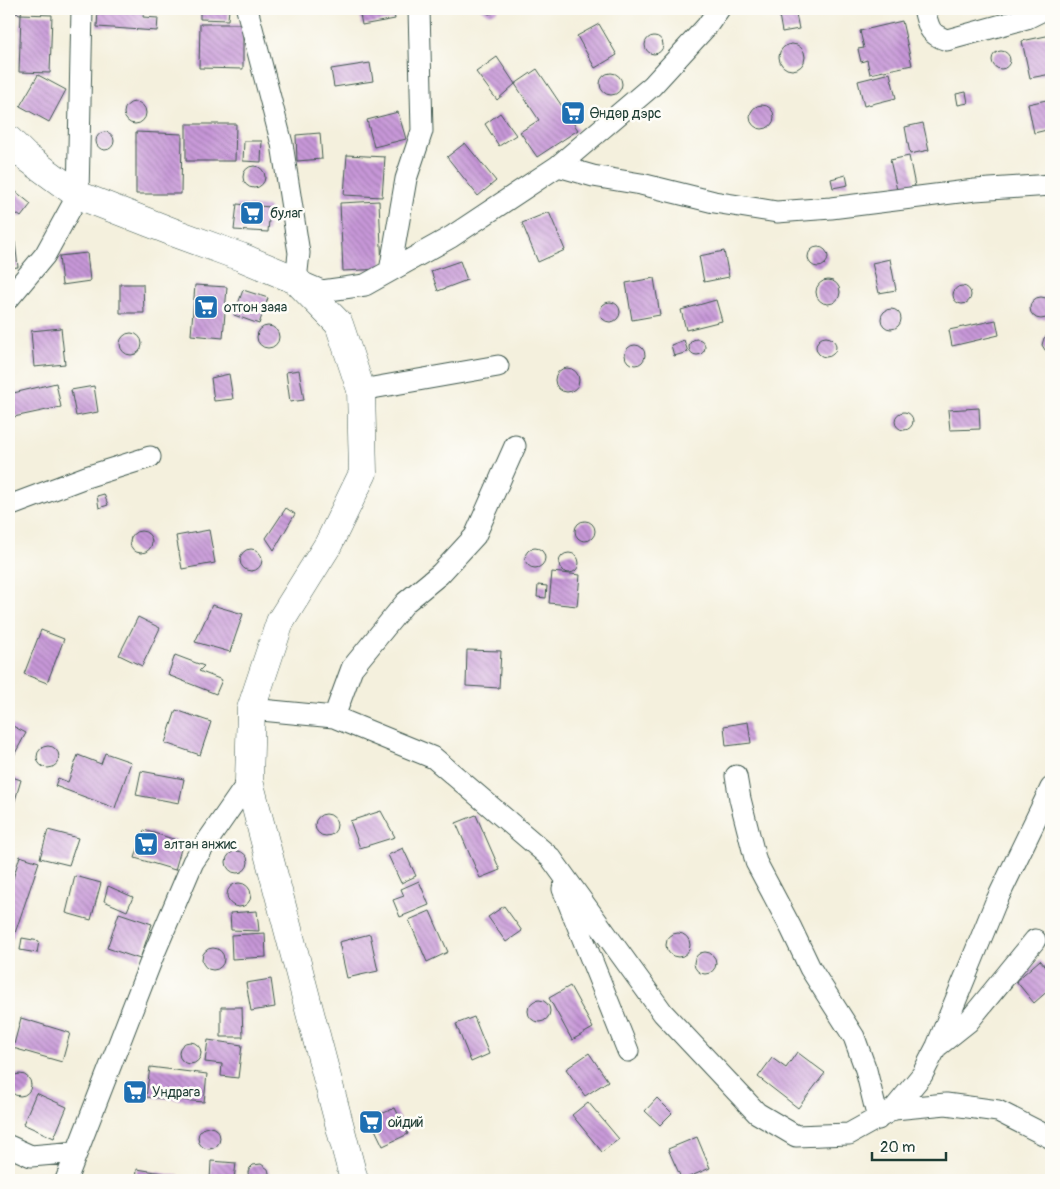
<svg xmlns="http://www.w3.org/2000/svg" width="1060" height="1189" font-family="Pangolin,sans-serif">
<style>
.building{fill:url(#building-back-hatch)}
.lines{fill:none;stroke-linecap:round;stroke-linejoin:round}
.minor-casing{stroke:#3f584d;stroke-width:23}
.secondary-casing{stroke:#3f584d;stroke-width:29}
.minor{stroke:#fff;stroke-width:21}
.secondary{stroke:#fff;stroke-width:28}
.labels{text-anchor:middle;stroke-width:5;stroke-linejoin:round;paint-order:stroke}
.poi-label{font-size:14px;fill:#1f3d34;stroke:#fdfcf7;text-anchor:start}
</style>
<defs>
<pattern id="building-back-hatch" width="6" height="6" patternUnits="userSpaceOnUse" patternTransform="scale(1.25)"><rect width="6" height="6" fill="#c797d8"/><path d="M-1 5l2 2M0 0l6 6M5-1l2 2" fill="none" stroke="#a17cb0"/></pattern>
</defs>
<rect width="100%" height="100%" fill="#fdfcf7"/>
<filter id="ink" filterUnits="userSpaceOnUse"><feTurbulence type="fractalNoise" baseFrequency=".02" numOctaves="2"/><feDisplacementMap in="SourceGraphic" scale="10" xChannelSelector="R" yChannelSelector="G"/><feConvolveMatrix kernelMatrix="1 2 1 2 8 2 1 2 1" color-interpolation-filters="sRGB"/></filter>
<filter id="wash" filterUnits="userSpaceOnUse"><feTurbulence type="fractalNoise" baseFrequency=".0096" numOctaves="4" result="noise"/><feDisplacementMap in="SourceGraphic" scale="20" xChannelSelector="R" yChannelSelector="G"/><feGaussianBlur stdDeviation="1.12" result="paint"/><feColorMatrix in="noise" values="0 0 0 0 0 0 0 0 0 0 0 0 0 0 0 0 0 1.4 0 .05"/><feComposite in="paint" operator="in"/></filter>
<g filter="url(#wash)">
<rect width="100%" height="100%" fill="#f4f0dd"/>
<g id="blocks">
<path class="building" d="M9,9h13l-1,5 31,1 -2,58 -31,-1 2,-58 -12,-2z
M98,9h46l-1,8 15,1 -1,13 -60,-4z
M200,9h29l-1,11 -28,-1z
M359,9h34l2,10 -33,6z
M480,9h19l-3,3 -7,2z
M778,9h17l4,20 -17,3z
M902,21l10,44 -42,9 -3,-14 -6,2 -3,-13 6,-1 -4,-17z
M200,24h43v45l-44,-1z
M599,24l18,31 -22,13 -18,-32z
M1051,35v39l-21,4 -8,-37z
M645 45a9 9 0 1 1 18 0a9 9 0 1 1-18 0Z
M779 57a13 13 0 1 1 26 0a13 13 0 1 1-26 0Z
M992 60a9 9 0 1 1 18 0a9 9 0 1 1-18 0Z
M497,57l18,27 -18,16 -21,-28z
M370,63l3,18 -39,6 -3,-18z
M537,69l41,61 -41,27 -17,-25 19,-12 -24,-36z
M890,73l6,25 -32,8 -6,-25z
M600 84a11 11 0 1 1 22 0a11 11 0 1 1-22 0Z
M38,75l28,15 -17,32 -29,-16z
M966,92l2,11 -10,2 -2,-11z
M1051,99v30l-17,4 -6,-29z
M124 113a11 11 0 1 1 22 0a11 11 0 1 1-22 0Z
M750 117a12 12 0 1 1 24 0a12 12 0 1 1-24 0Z
M398,112l8,27 -32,8 -7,-27z
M500,113l16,22 -17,11 -14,-22z
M923,123l6,27 -19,4 -5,-27z
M186,124h50l-1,37h-49z
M96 141a9 9 0 1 1 18 0a9 9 0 1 1-18 0Z
M136,132l46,2 -1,60h-45z
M320,133l2,26 -25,2 -1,-26z
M244,141h18l-1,21 -18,-1z
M465,143l31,38 -18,15 -31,-39z
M347,155l38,2 -3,40 -38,-2z
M909,156l6,30 -18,4 -7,-30z
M243 177a11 11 0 1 1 22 0a11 11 0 1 1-22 0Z
M846,175l2,10 -15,3 -2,-9z
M9,186l22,18 -10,13 -12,-9z
M379,201l3,68 -39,2 -3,-68z
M237,204l33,3 -2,25 -34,-2z
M549,212l16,38 -27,12 -16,-39z
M15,242l3,25 -9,1v-25z
M808 257a10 10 0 1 1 20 0a10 10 0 1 1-20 0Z
M724,251l5,26 -25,5 -5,-26z
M87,253l3,28 -28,4 -3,-29z
M890,259l6,31 -17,3 -7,-30z
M460,261l7,19 -29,11 -7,-20z
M654,278l6,37 -28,5 -6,-37z
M816 292a12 12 0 1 1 24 0a12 12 0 1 1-24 0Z
M120,284h23l1,29h-24z
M195,285l32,2 -4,51 -32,-3z
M953 295a9 9 0 1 1 18 0a9 9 0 1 1-18 0Z
M243,290l25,8 -9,26 -25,-9z
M1030 308a11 11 0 1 1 22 0a11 11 0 1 1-22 0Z
M716,300l6,21 -36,9 -5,-20z
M600 312a10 10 0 1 1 20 0a10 10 0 1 1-20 0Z
M881 319a10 10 0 1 1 20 0a10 10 0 1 1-20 0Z
M996,320l3,15 -47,11 -3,-16z
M257 337a11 11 0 1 1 22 0a11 11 0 1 1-22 0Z
M61,328l4,36 -31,3 -3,-36z
M1051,333v20l-6,-3 -3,-5 2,-7z
M120 344a11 11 0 1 1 22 0a11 11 0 1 1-22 0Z
M816 347a10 10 0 1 1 20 0a10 10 0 1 1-20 0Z
M689 347a8 8 0 1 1 16 0a8 8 0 1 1-16 0Z
M684,340l4,12 -14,4 -3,-11z
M625 355a10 10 0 1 1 20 0a10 10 0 1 1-20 0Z
M555 380a12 12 0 1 1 24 0a12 12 0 1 1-24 0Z
M299,370l5,30 -14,2 -4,-30z
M229,374l4,25 -19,2 -3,-23z
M56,383l5,24 -52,11v-24z
M94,386l4,26 -22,4 -5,-26z
M979,408l1,21 -30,1 -2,-20z
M895 421a9 9 0 1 1 18 0a9 9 0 1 1-18 0Z
M104,494l4,11 -9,3 -2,-12z
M286,508l9,6 -21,36 -8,-12z
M575 531a10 10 0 1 1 20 0a10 10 0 1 1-20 0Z
M209,530l6,33 -33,6 -6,-33z
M130 542a11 11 0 1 1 22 0a11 11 0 1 1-22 0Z
M525 558a10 10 0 1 1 20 0a10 10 0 1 1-20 0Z
M240 560a11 11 0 1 1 22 0a11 11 0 1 1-22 0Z
M559 563a10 10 0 1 1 20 0a10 10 0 1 1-20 0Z
M552,572l28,3 -3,31 -28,-3z
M538,585l9,1 -1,12 -9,-1z
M212,605l31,9 -13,38 -35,-10z
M138,617l22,11 -18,38 -23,-11z
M41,630l23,9 -17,44 -23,-9z
M467,650l34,1 -2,37 -33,-2z
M175,655l29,11 -5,5 23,9 -6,14 -48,-19z
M176,710l35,12 -11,33 -35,-12z
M748,722l3,21 -25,3 -2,-20z
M9,724l17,9 -14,26 -3,-1z
M37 757a11 11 0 1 1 22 0a11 11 0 1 1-22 0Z
M105,753l26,9 -16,46 -60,-22 3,-8 10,4 10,-27 23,9z
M141,771l43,8 -5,24 -43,-8z
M9,776l12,4 -10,34 -2,-1z
M381,811l14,26 -35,11 -10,-27z
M315 825a11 11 0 1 1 22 0a11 11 0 1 1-22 0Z
M476,815l24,55 -20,8 -24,-55z
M48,830l30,8 -9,27 -29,-7z
M144,830l39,12 -8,28 -40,-12z
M403,848l13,28 -15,7 -13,-28z
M226 862a11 11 0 1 1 22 0a11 11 0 1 1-22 0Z
M20,856l19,6 -26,77 -4,-1v-47z
M75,876l26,7 -10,37 -25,-7z
M419,881l10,24 -29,12 -7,-17 11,-4 -3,-7z
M227 895a12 12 0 1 1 24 0a12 12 0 1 1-24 0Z
M108,886l25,11 -6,14 -23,-10z
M504,906l18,25 -16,11 -18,-25z
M257,911l2,20 -28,-1 -1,-17z
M430,911l18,41 -21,10 -18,-42z
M119,913l33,11 -12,35 -33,-11z
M265,933l1,24 -34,2 -1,-24z
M666 945a12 12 0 1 1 24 0a12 12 0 1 1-24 0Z
M370,934l8,37 -31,7 -8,-36z
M22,938l17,3 -2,12 -17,-3z
M202 959a11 11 0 1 1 22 0a11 11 0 1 1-22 0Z
M694 963a11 11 0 1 1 22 0a11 11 0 1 1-22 0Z
M1040,960l11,13v15l-17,15 -18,-22z
M271,979l4,28 -24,4 -5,-28z
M570,986l23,42 -21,12 -23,-42z
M528 1011a11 11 0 1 1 22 0a11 11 0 1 1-22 0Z
M221,1007h21l1,30h-22z
M474,1017l15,37 -18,8 -15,-38z
M21,1018l49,15 -8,29 -49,-14z
M208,1040l34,5 -4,33 -17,-2 1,-12 -17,-2z
M179 1053a11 11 0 1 1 22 0a11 11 0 1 1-22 0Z
M797,1052l28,21 -27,35 -40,-31 14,-19 14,10z
M589,1053l19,28 -23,15 -19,-27z
M150,1067l57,7 -3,28 -58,-5z
M9 1085a11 11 0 1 1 22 0a11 11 0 1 1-22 0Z
M36,1093l31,14 -13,31 -31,-14z
M657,1098l15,15 -12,12 -15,-14z
M588,1102l31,37 -17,13 -30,-37z
M395,1108l13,26 -25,12 -13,-27z
M198 1138a11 11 0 1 1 22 0a11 11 0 1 1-22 0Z
M697,1137l13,31 -28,12 -14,-31z
M211,1161l25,2 -2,17h-24z
M261,1164l7,5 1,4 -1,7h-19l-1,-8 2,-4 3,-3z
M137,1169l44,7 -1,4h-44z"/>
</g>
</g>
<g filter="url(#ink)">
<use href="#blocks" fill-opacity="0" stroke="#3f584d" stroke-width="1"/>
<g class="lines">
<defs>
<path id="minor" d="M247,9l35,135 17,109 -3,27 26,11 43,-6 86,-48 107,-71 94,-80 55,-60 12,-17
M924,9c5,18 4,25 23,31l80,-22 18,-9
M558,166l35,10 48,8 73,18 63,10 54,-4 144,-18 76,-5
M390,271l16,-92 16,-48 -3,-122
M9,298l36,-43 33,-60 4,-186
M361,390l137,-24
M9,506l77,-29 64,-20
M251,709l83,8 100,41 117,100 112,155 94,100 39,23 53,-2 45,-25 28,-34 15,-29 58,-142 56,-116
M334,717l18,-49 54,-66 34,-28 35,-38 40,-90
M736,776l4,23 16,63 35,66 19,40 44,69 12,33 12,49
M563,889l65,162
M939,1045l29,-23 67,-82
M894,1109l52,-5 52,7 53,27
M9,1146l22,10 46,-4
M66,1180l87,-224 40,-94 56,-81"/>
<path id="secondary" d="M9,140l16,16 53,39 100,39 63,23 55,23 43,44 22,66 2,83 -35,72 -48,77 -29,87 -2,72 105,399"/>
</defs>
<use href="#minor" class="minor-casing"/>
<use href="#secondary" class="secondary-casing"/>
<use href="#minor" class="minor"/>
<use href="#secondary" class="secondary"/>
</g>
</g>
<defs>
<symbol id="supermarket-square" viewBox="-11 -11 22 22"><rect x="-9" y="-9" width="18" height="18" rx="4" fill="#1f6fb2" stroke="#fdfcf7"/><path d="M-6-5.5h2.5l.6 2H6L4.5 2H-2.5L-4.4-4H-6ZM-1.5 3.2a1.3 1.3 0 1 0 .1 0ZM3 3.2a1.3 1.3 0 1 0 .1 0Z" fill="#fff"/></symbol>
</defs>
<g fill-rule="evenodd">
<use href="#supermarket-square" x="559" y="99" width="28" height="28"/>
<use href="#supermarket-square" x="238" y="199" width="28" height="28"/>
<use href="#supermarket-square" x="192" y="293" width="28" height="28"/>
<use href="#supermarket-square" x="132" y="830" width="28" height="28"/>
<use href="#supermarket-square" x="121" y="1078" width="28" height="28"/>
<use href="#supermarket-square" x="357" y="1108" width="28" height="28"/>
</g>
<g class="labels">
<g class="poi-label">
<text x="590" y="118">Өндөр дэрс</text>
<text x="270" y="218">булаг</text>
<text x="224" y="312">отгон заяа</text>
<text x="164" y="849">алтан анжис</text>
<text x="152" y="1097">Ундрага</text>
<text x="388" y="1127">ойдий</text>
</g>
</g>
<rect width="1060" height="1189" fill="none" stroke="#fdfcf7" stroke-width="30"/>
<path d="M872 1152v8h74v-8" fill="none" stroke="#1f3d34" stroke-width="2.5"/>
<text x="880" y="1152" font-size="15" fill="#1f3d34" stroke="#fdfcf7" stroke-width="4" paint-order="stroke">20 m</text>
</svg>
